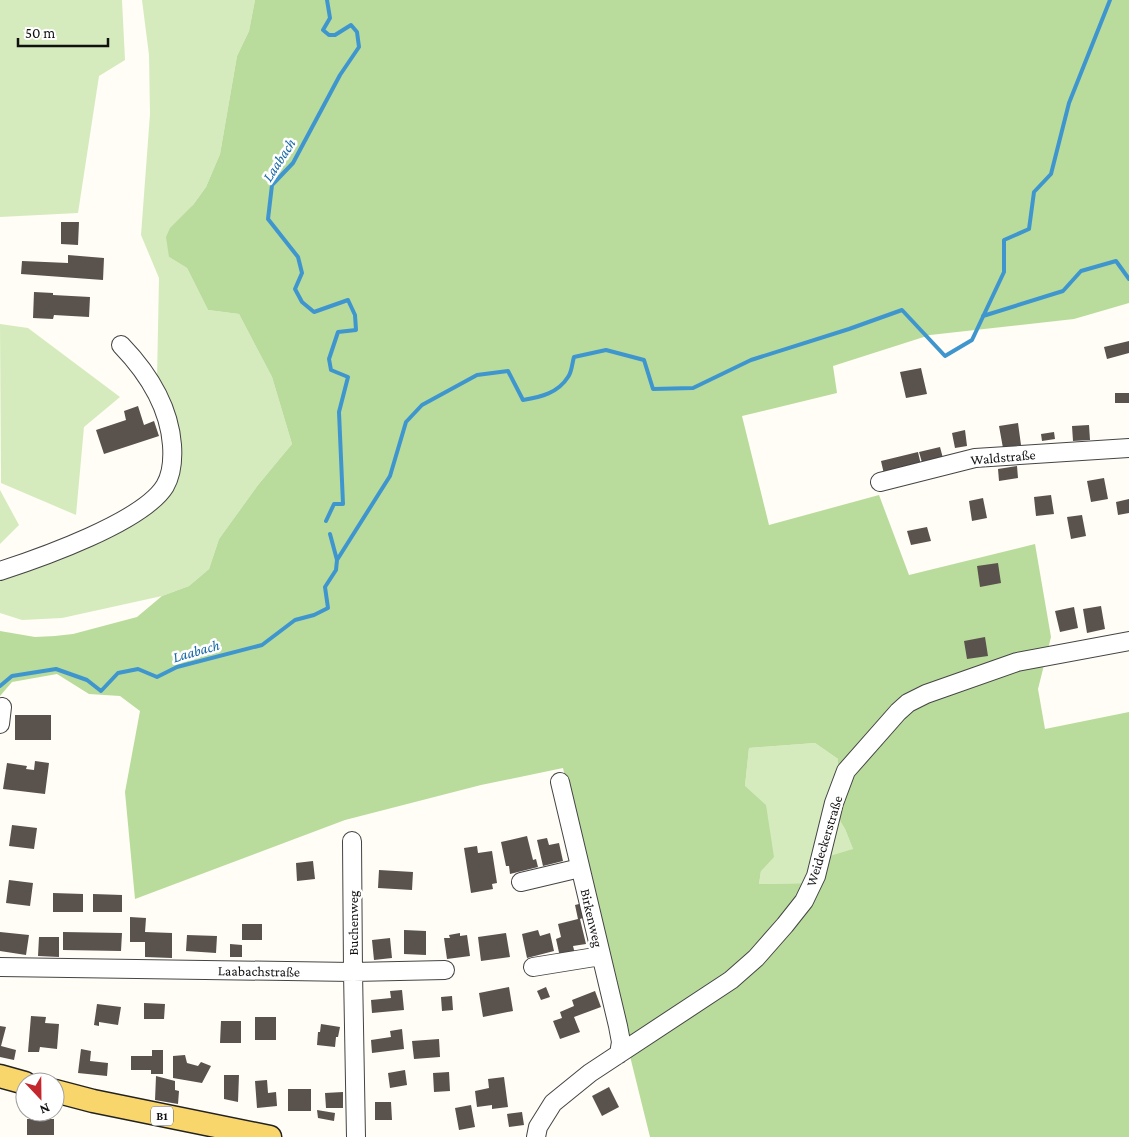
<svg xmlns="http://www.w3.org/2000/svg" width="1129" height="1137" font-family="'Crimson Pro',serif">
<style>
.green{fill:#d5ebbd}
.forest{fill:#b9dc9c;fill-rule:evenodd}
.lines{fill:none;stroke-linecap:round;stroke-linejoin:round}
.stream{stroke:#3f96cf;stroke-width:4}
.building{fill:#5a524d}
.minor-casing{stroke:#444;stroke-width:20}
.major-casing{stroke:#222;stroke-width:25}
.minor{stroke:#fff;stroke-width:18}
.major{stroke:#f9d66b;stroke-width:22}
.labels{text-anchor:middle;stroke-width:5;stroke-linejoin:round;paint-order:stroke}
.shield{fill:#fff;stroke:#585858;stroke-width:1}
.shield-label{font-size:12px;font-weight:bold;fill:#111}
.street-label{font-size:14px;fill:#111;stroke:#fff}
.water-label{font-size:15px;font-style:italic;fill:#1768a6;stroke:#fff}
</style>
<rect width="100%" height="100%" fill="#fffdf5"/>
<path class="green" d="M0,0h122l3,60 -26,16 -21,137 -78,4z
M142,0h113l-6,31 -12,25 -17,98 -14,33 -13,18 -24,52 18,11 21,42 31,4 33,63 20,67 -34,41 -39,54 -10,30 -20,17 -27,10 -100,22 -40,2 -22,-7v-40l16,-2 157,-88 -16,-104 2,-101 -18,-43 9,-121 -1,-59z
M0,324l28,4 92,69 -36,30 -8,88 -75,-32z
M0,490l19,35 -19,19z
M815,743l23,16 -1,57 8,13 8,20 -41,34 -53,1 2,-13 -16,-85 4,-38z"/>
<path class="forest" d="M255,0h874v303l-55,16 -144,16 -97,31 4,27 -95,23 27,109 110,-30 30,80 126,-31 16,93 -13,52 7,40 84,-17v425h-479l-46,-186 -41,-183 -82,17 -136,35 -210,79 -10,-107 15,-81 -20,-15 -31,-2 -32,-20 -45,8 -12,14v-65l35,6 20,-1 18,-2 64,-17 25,-21 27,-10 20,-17 10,-30 39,-54 34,-41 -20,-67 -33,-63 -31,-4 -21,-42 -18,-11 -3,-20 4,-9 23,-23 13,-18 14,-33 17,-98 12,-25zM815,743l23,16 -1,57 8,13 8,20 -23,7 -18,27 -53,1 2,-13 13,-14 -8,-52 -21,-19 4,-38z"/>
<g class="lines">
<path class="stream" d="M983,316l80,-25 18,-20 35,-10 13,18
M326,521l8,-17h9l-4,-92 9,-35 -17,-7 -2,-11 9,-27 18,-2 -1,-15 -7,-15 -34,12 -12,-10 -7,-13 7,-16 -4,-16 -30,-38 4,-34 21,-22 47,-88 19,-28 -2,-15 -6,-7 -16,10h-6l-6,-5 7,-12 -3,-18
M337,560l53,-84 16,-54 16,-17 55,-30 31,-4 15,29c18,-3 35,-7 45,-23 4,-5 4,-14 6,-20l32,-7 38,10 9,29 40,-1 58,-28 98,-31 53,-19 43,46 27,-16 32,-68v-32l25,-11 5,-37 17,-18 18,-71 41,-103
M0,686l12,-10 44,-7 31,11 14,11 17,-18 20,-4 19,8 20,-10 85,-22 33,-25 19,-5 14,-7 -3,-21 11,-17 1,-10 -7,-26"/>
</g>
<path class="building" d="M61,222h18l-1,23 -17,-1z
M68,255l36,3 -1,22 -82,-6 1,-13 46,2z
M34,292l19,1v2l37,2 -1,20 -35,-2 -1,4 -20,-1z
M1129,341v12l-22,6 -3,-12z
M921,368l6,26 -21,4 -6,-26z
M1115,393h14v10h-14z
M138,406l6,19 10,-4 5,15 -55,18 -8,-24 30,-10 -2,-9z
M1018,423l3,22 -18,3 -4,-22z
M1089,425l1,15 -17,1 -1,-15z
M965,430l2,16 -12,2 -3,-15z
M1054,432l1,7 -13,2 -1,-7z
M940,447l4,15 -21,4 -4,-14z
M918,452l3,13 -37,9 -3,-13z
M1017,466l1,12 -19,3 -1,-12z
M1104,478l4,21 -17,3 -4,-21z
M1051,495l3,19 -18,2 -2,-19z
M983,498l4,20 -15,3 -3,-20z
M1129,499v14l-11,2 -2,-13z
M1082,515l4,21 -15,3 -4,-22z
M927,527l4,14 -20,4 -4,-14z
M998,563l3,20 -21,4 -3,-21z
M1101,606l4,23 -18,4 -4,-24z
M1074,607l4,21 -18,4 -5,-21z
M985,637l3,19 -21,3 -3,-18z
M15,715h36v25h-36z
M35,761l14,2 -4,31 -42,-5 4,-26 20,3 -1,3 8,1z
M12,825l25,3 -3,21 -25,-3z
M527,836l6,24 3,-1 2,8 -28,7 -1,-8h-3l-5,-24z
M547,838l2,7 10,-2 4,18 -20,5 -6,-26z
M477,846l1,7 14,-2 5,32 -5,1 1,5 -22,4 -7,-45z
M313,861l2,18 -18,2 -1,-18z
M379,870l34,2 -1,18 -34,-2z
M9,880l24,3 -3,23 -24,-3z
M53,893l30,1v18h-30z
M93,894l29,1v17h-29z
M583,903l3,14 -6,2 6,25 -13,2 2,8 -15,3 -4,-18 5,-2 -3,-13 20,-5 -3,-14z
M130,917l16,1 -1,14 27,1v25l-27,-1v-15h-15z
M242,924h20v16h-20z
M404,930l22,1v24l-22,-1z
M538,930l2,6 10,-3 4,18 -27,7 -5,-24z
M0,932l29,3 -3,20 -26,-4z
M63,932l59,1 -1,18 -58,-1z
M460,933v3l7,-1 3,21 -23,3 -3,-21h6l-1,-3z
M506,933l4,24 -29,4 -3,-24z
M187,935l30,1 -1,17 -30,-2z
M39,937h20v20l-21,-1z
M390,938l2,20 -18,2 -2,-20z
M230,944l12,1v12h-12z
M509,987l4,24 -30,6 -4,-24z
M546,987l4,10 -9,3 -4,-9z
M402,990l2,20 -32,3 -1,-13 20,-2 -1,-7z
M595,991l6,16 -27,10 6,15 -20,7 -7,-18 9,-3 -2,-6 14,-6 -2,-6z
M452,996l1,14 -11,1 -1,-14z
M144,1003l21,1 -1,15h-20z
M97,1004l24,3 -3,18 -19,-3v4l-5,-1z
M31,1016l15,1 -1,6 14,1 -2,25 -17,-2 -1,5h-11z
M255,1017h21v23h-21z
M221,1021h20v22h-21z
M321,1024l19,3 -2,10h-2l-1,10 -18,-2 1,-13h2z
M0,1026l6,1 -5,19 15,4 -2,10 -14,-3z
M402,1029l2,20 -32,4 -1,-13 20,-3 -1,-6z
M439,1039l1,18 -26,2 -2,-18z
M81,1049l10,2 -1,10 18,2 -1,13 -29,-3z
M152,1050h11v24h-12v-4h-20v-14h21z
M185,1055l2,8 11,3 3,-4 10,4 -9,17 -29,-5v-22z
M405,1070l2,15 -17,3 -2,-15z
M449,1072l1,19 -16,1 -1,-19z
M224,1075h15l-1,27 -14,-3z
M156,1076l19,5v9l4,1 -1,13 -23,-4z
M504,1077l4,30 -16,2v-4l-15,2 -2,-16 14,-3 -1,-9z
M267,1080l1,13 8,-1 1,14 -20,2 -2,-27z
M609,1087l10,20 -17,9 -10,-20z
M288,1089h23v22h-23z
M343,1092v16h-17l-1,-15z
M375,1102h16l1,18h-17z
M471,1105l4,22 -16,3 -4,-22z
M317,1110l18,3 -1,8 -16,-3z
M522,1112l2,13 -15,2 -2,-13z
M27,1119h27v16h-27z"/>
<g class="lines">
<defs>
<path id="minor" d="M880,482l95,-24 154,-10
M0,571c40,-13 143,-49 165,-85 7,-12 8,-27 7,-41 -3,-40 -24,-72 -51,-100
M0,724l2,-17
M560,782l58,244 3,16 -2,12
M352,841l1,131 92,-2
M521,882l59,-14
M0,967l353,5 3,165
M533,967l68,-11
M536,1137l2,-10 15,-24 37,-30 141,-93 25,-22 29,-33 19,-24 12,-25 18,-73 12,-32 52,-59 10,-9 18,-9 91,-32 112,-21"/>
<path id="major" d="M0,1076l25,7
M55,1091l38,10 177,36"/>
</defs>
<use href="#minor" class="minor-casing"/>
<use href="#major" class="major-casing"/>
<use href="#minor" class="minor"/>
<use href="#major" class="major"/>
</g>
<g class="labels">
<rect class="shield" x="151" y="1106.5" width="22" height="19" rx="4"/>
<g class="shield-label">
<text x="162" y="1120">B1</text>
</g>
<g class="street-label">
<text transform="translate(1003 457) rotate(-5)" y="5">Waldstraße</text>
<text transform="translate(824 841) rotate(-73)" y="5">Weideckerstraße</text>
<text transform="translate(592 918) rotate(77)" y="5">Birkenweg</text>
<text transform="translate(353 923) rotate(-90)" y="5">Buchenweg</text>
<text transform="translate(259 971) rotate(1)" y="5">Laabachstraße</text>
</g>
<g class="water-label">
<text transform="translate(279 160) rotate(-57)" y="5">Laabach</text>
<text transform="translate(196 651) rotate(-16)" y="5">Laabach</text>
</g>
</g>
<g transform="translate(40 1097) rotate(158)"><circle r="24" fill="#ffffff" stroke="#a0a0a0"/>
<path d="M0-4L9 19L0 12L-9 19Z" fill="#c4262e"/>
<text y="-8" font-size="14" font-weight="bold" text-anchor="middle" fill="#111111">N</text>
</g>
<path d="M18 38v8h90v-8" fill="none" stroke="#111111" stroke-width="2.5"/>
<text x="25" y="38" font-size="15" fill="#111111" stroke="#ffffff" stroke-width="4" paint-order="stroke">50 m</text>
</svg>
